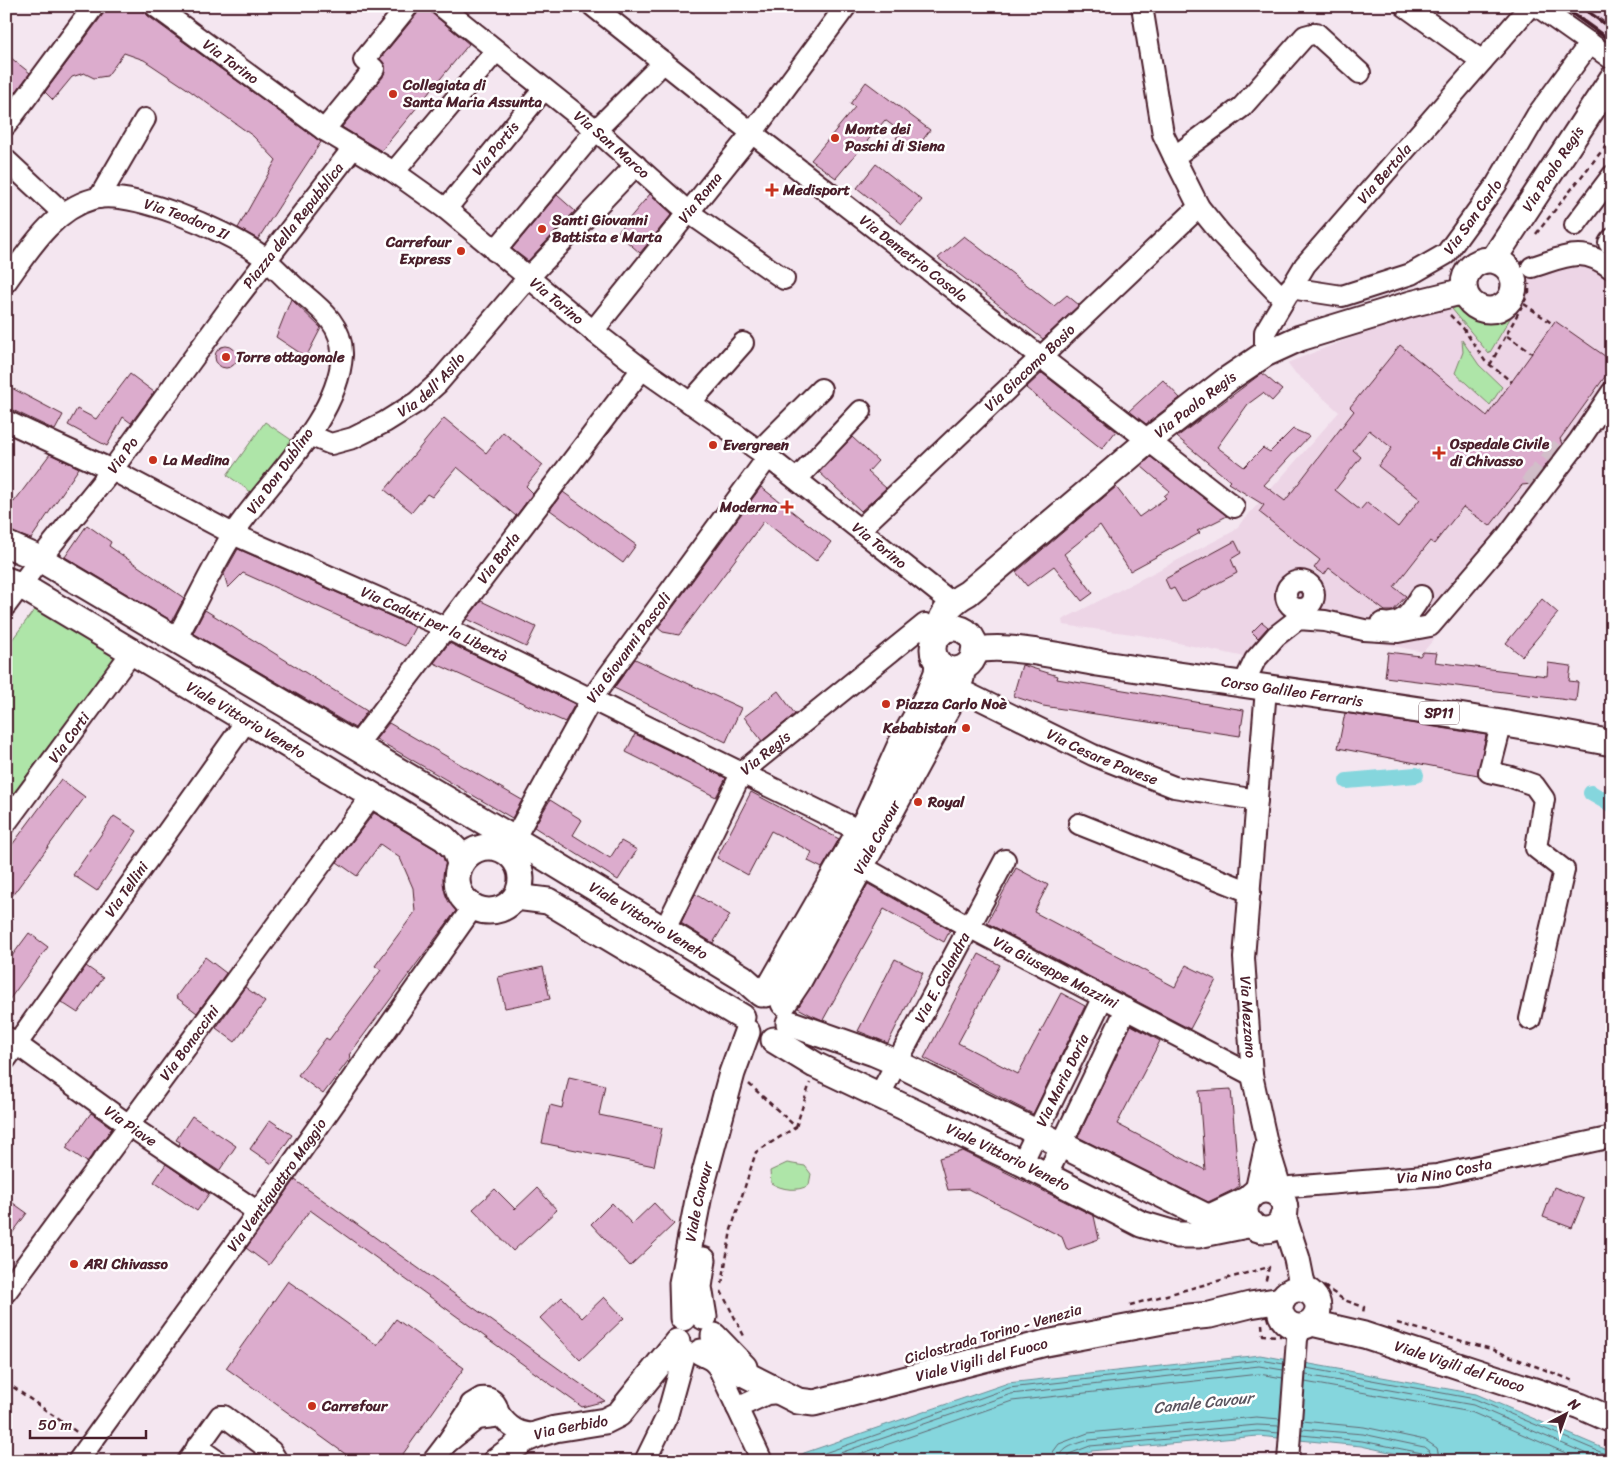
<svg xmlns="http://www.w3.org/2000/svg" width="1618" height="1467" font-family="Sriracha,sans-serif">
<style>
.built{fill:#edd5e6}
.green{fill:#aee5a8;stroke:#7c826a}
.water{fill:#85d6dd;stroke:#6d8d96}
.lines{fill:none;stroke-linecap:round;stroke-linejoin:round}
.shore{stroke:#626872;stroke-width:1}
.canal{stroke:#85d6dd;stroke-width:16}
.building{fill:#dcaccd;stroke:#4a1f2b;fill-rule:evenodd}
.minor-tunnel{stroke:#d2bec9;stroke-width:20;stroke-dasharray:20 10;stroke-linecap:butt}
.minor-casing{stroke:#4a1f2b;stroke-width:24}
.major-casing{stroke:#4a1f2b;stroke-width:29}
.path{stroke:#4a1f2b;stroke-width:2.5;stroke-dasharray:5 4;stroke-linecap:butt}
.minor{stroke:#fff;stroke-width:20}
.major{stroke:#fff;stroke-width:25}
.rail{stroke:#4a1f2b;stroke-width:4}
.poi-dot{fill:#c8321e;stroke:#fff;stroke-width:2}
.labels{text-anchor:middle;stroke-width:5;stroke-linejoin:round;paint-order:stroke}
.shield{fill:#fff;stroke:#80626b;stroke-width:1}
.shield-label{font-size:14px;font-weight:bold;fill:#4a1f2b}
.street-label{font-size:15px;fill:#4a1f2b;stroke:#fff}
.poi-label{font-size:15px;font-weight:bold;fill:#4a1f2b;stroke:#fff;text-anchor:start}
.water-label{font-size:16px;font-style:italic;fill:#5c5660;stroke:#fff}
</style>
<rect width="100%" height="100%" fill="#f4e6f0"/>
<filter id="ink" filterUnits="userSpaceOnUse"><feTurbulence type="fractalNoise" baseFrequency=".02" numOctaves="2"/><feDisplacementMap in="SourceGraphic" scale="10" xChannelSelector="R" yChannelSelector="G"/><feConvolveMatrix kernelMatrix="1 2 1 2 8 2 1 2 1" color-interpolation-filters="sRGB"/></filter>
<g filter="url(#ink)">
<path class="built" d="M1552,6h60v44z
M1526,261l86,5v139l-73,96v16l-116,135 -105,-22h-16l-33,32 -129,-27 -77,-10 -1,-5 172,-89 105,-119 -46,-41 -6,-8 130,-51 42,-11 24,13h11l13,-7 7,-7 3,-13 13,-14z"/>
<path class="green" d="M1523,281l2,12 -36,61 -37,-45 8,-3 23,11h12l14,-7 8,-9z
M1462,340l17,25 23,22 -12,18 -35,-32 8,-21z
M265,422l28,19 -38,54 -28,-20z
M40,602l82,46 -116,155v-155z
M787,1163l18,3 6,8 -2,11c-11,7 -27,5 -38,-2l-1,-12z"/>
<path class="water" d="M1260,1355l216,39 136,58v9h-180l-71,-15 -103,-10 -167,15 -27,10h-271l11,-8 204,-70z"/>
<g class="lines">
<path class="shore" d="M1306,1368l169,31 137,58
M1306,1375l167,30 130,56
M1305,1382l166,30 113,49
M1302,1421l62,6 61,13 12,8 3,13
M1302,1429l61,5 61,13 6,5 3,9
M1301,1435l61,6 60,12 4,8
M802,1461l207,-73 251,-28 24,4
M817,1461l194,-67 248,-28 24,4
M840,1461l172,-60 247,-27 24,4
M1052,1461l1,-9 6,-8 29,-11 168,-16 24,2
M1059,1461c1,-15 19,-17 30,-21l168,-15 22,1
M1066,1461l3,-7 21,-8 168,-15 21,2"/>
<path class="canal" d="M1347,781l69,-6
M1591,793l21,12"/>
</g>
<path class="building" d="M106,6h34l8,10 173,126 -63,97 -20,-11 38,-68 -23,-24 -67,-48 -42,-28 -20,-7 -17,23 -13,2 -10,-5 -12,4 -19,23 -8,-8 59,-79z
M420,6h9l5,9 35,29 -88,107 -39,-24 41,-50 2,-11 -5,-7 37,-45z
M6,54l24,19 -24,32z
M866,82l64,48 -16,22 -18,-14 5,-6 -16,-12 -49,58 -25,-18 44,-53 -5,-3z
M876,164l46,36 -20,24 -45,-36z
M650,194l22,20 -32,39 -23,-20z
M557,195l18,16 -47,50 -16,-12z
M964,236l90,70 13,-11 12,10 -36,34 -105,-81z
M291,299l30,29 -15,29 -30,-20z
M1555,321l57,40v6l-52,72 2,5 -31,40 -9,1 -32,41 -27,-19 -29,37 -4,-3 -36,46 12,9 -13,15h-8l-56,-43 -5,7 -10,-7 6,-8 -61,-48 5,-7 -36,-22 2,-2 -53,-44 85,-64 20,17 -10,11 -9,-8 -15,11 -31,43 27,20 19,-19 7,4 23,-23 16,7 -45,49 21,16 69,-90 -4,-4 50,-62 87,71zM1369,430l23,18 -14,18 42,33 -22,28 -31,-25 -7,8 -25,-20 26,-33 -8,-7z
M215 357a11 11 0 1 1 22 0a11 11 0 1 1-22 0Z
M1042,373l74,58 -14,18 -76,-61z
M130,374l24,18 -23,31 -8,-6 -16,29 -39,-21 9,-16 19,10z
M1163,380l17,18 -34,26 -17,-13z
M6,385l57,30 -8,15 -49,-23z
M444,418l42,35 17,-21 40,33 -17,21 7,7 -17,23 -59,-49 -25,30 -5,-3 -15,18 -27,-22z
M852,437l26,24 -10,11 18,16 -25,23 -42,-39z
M50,454l29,14 -48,71 -25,-9v-31l8,3z
M1151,457l76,59 -30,15 3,2 -70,38 -30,-46 -36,29 29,39 -11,8 -28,-35 -27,20 -11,-14 100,-85 23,30 27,-19 -2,-2 6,-5 -29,-25z
M761,487l70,55 -15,19 -52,-40 -85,114 -16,-3 -5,-4z
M563,492l73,53 -13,18 -73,-53z
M87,525l24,17 -2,4 75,52 -12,23 -107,-64z
M1235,541l6,12 -10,6 6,14 -55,29 -8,-14 -4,2 -5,-11z
M238,549l177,78 -10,19 -162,-73 -15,15 -4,-14z
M1542,599l16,14 -36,43 -16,-13z
M481,601l55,26 -10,20 -59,-28z
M205,610l162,101 -12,17 -162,-95z
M1262,622l6,5 -10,11 -6,-6z
M449,643l126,61 -9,16 -1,2 -131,-59z
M1388,652l32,4 3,-4 14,1 -2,9 112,14 1,-13 23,3 -2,15 9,1 -2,19 -191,-24z
M635,659l106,49 -15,34 -112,-54z
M1022,665l36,11 -1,3 187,31 -4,26 -197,-30 -30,-10z
M778,691l17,23 -33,27 -18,-24z
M1345,713l141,22 -8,40 -140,-27z
M389,723l133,77 -10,18 -136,-79z
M635,734l91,44 -10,19 -90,-45z
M61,779l24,18 -79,107v-51z
M751,792l88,47 -17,29 -14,-7 4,-9 -41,-21 -23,44 -31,-17z
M550,800l32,20 -9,15 37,23 11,-17 16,9 -19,30 -84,-53z
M374,813l61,36 8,8 6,15 9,36 -109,147 2,2 -28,37 -25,-19 28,-37 3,2 52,-70 -6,-4 40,-54 -2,-24 -13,-30 -20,-14 -23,32 -20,-14z
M114,816l23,15 -40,60 -24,-16z
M1016,868l32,17 -14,27 141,75 11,-22 30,15 -26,49 -203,-106z
M868,884l82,46 -6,12 -60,-33 -61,111 -12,-5 -13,-7z
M695,894l35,21 -17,28 -32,-20z
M29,933l19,14 -42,57v-40z
M979,954l21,11 -42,78 60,31 43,-81 24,13 -52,108 -109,-56z
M205,957l21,16 -29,40 -21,-16z
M895,959l28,14 -35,70 -30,-12z
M86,966l17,12 -25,35 -17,-11z
M543,967l7,32 -45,9 -7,-31z
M245,987l20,15 -30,40 -19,-14z
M1131,1025l29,16 -43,83 88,46 -6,-79 32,-2 8,97 -4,3 -27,13 -130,-65z
M569,1077l36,8 -6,30 63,13 -8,38 -112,-23 8,-38 12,3z
M91,1113l21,15 -25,34 -21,-14z
M192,1116l44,30 -17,25 -40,-26 1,-3 -4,-2z
M270,1120l22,15 -20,29 -22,-15z
M963,1151l131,65 5,23 -32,11 -5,-13 -94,-48 -20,1 -9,-32z
M166,1164l43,30 -12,17 -43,-29z
M295,1180l274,196 36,25 -23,6 -272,-197 -41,55 -23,-17z
M1554,1187l30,12 -12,29 -29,-11z
M537,1188l20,22 -44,41 -40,-42 22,-20 20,20z
M6,1198l21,15 -21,29z
M612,1203l20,21 22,-21 20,21 -44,42 -39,-42z
M288,1281l89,64 19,-26 68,49 -66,93h-43l-129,-93z
M562,1297l20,21 22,-21 20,21 -44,42 -40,-42z"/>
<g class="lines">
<path class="minor-tunnel" d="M1529,485l33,-39"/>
<defs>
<g id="minor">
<path id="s1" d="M155,6l169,124 70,42 52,37 147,122 49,38 126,88 184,146"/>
<path id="s2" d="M441,6l155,124 92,82 96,67"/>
<path id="s3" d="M593,6l159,127 482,374"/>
<path d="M1142,6l21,128 11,23 25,50 22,27 62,65"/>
<path d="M1405,6l77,55"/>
<path d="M1537,6l75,53"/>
<path d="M6,125l88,-119"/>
<path d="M324,130l50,-61 -10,-9 44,-54"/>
<path d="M1174,157l68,-50 63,-71 11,-3 44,40"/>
<path d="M6,160l57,53"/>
<path d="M394,172l102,-121"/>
<path d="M99,198l46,-79"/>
<path id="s4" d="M446,209l98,-120"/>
<path d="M1575,225l37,-49"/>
<path d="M1612,239l-3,4 3,3"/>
<path d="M495,251l101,-121 68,-68"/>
<path d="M1532,267c33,-10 50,-22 80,2"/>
<path id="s5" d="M6,282c23,-32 47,-72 87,-83 38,-10 131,31 163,53 15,10 26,24 40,36 21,18 47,35 46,67 -4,66 -75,127 -109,179 -21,33 -38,71 -57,105"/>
<path id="s6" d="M1290,288l52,8 69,-22 35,-20 50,-69 41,-70 53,-72"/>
<path id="s7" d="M593,331l159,-198 94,-127"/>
<path id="s8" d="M1265,354v-22l40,-67 225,-259"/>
<path d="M690,403l53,-60"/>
<path id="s9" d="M6,421l106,49 121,64 211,93 416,204"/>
<path id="s10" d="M309,435l22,9 22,-6 32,-16 32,-20 21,-19 89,-104 109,-114"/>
<path d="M760,450l61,-61"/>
<path d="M797,479l64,-68"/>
<path id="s11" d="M860,529l339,-322"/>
<circle cx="1300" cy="595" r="14"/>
<path id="s12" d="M6,605l34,-46 72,-89 122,-168 119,-154"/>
<path d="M1382,623c22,3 29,-11 39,-27"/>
<path d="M1243,685l12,-25 21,-24 22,-17 27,2 39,9 34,2 32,-6 77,-90 72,-95 33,-49"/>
<path id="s13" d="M957,688l136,67 81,32 83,13"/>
<path id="s14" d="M1266,689l-22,269 8,117 15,68 12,39 -2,12"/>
<path d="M1502,722l-13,50 22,5 23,8 10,14 -8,49 28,22 -34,149"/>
<path id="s15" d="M356,746l286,-377"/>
<path id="s16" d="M6,823l126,-171"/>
<path d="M1079,824l171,68"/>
<path id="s17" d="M507,852l85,-154 176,-241"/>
<path id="s18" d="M861,866l106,60 285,149"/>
<path id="s19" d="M665,929l77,-157 183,-148"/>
<path id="s20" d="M8,1038l122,88 128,86"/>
<path id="s21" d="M6,1059l241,-339"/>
<path id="s22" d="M880,1094l125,-234"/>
<path id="s23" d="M1022,1163l81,-166"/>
<path d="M1047,1175l79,-166"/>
<path d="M1255,1193l10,-46"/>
<path id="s24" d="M1277,1194l13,-7 147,-12 175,-38"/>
<path id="s25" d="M6,1292l366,-497"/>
<path d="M708,1356l10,11 44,94"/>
<path d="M481,1398c10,-1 16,4 17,14l-4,5 -17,2 -8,-6 2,-9z"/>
<path d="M737,1408l30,-14 12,-1"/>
<path d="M469,1410l-23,34 31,-25"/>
<path d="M498,1412c11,16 21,22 40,22"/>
<path d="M197,1447l20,14"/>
<path id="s26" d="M78,1461l180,-249 215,-305"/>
<path d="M188,1461l32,-45h4l47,35 6,10"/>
<path d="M433,1461l13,-17"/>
<path d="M645,1461l22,-45 18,-65"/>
<path d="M1288,1461l9,-122 4,-12"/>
</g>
<g id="major">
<circle cx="1489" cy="285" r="25"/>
<path id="s27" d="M1493,260l119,-181"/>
<path id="s28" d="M6,544l34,15 494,292 209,127 18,16"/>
<path id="s29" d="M6,580l14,5 424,253 11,11 5,14"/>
<circle cx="954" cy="649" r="21"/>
<path id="s30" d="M939,635c0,-20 12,-33 29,-42l180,-152 80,-62 37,-25 35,-16 111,-34 53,-13"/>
<path id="s31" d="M974,652c22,-11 96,6 123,11 172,26 344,47 515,80"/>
<circle cx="489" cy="879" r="32"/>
<path d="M516,897l32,4 194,116"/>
<path d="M766,994l102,-177 33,-73 27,-49 9,-22 1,-10"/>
<path id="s32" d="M784,1003l14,-21 153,-281 10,-23 1,-9"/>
<path d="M789,1023l85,30 21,9 310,154h7l36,-17"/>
<path id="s33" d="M774,1040l41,25 207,98 119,61 37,11h20l54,-11"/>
<circle cx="1265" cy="1210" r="20"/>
<path d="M1283,1216l14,43 6,30"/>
<path d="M703,1260l-4,27 5,30"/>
<circle cx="1299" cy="1308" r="19"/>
<path id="s34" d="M683,1318l-1,-35 17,-88 33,-122 15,-41"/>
<path id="s35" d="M1312,1323l52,12 216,71 32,14"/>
<path d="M714,1336l30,31"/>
<path id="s36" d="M701,1352l97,49 16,2 232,-60 133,-25 31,-3 40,-10 32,-5"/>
<path id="s37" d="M496,1461l28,-21 14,-6 17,-5 50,-8 14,-7 58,-72"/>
</g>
</defs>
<use href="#minor" class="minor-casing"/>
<use href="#major" class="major-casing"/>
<path class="path" d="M1536,234l76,-96
M1524,304l29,20
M1450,315l13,13 22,33 27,21
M1507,336l25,17
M1490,365l39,-72v-9
M796,1127l14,-44
M722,1284l9,-54 25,-78 40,-25 -47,-43
M1324,1286l20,14 20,7 -1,6h2
M721,1291l24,47
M1130,1305l139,-38 -4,17
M1397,1323l94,26 83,32
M1262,1324l1,11 18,1
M6,1382l72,51"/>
<use href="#minor" class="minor"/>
<use href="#major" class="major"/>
<path class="rail" d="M1562,6l50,36
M1580,6l32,23
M1603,6l9,7"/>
</g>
</g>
<g class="poi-dot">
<circle cx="393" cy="94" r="5"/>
<circle cx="835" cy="138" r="5"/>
<path d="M769.5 182.5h5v5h5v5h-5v5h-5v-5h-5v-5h5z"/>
<circle cx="542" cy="229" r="5"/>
<circle cx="461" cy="251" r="5"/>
<circle cx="226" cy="357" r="5"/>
<circle cx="713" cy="445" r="5"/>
<path d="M1436.5 445.5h5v5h5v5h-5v5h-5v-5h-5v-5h5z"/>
<circle cx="153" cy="460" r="5"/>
<path d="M784.5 499.5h5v5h5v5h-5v5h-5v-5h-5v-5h5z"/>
<circle cx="886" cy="704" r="5"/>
<circle cx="966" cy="728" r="5"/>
<circle cx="918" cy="802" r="5"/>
<circle cx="74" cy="1264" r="5"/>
<circle cx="312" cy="1406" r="5"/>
</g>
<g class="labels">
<rect class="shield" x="1419" y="701.5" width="40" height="23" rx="4"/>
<g class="shield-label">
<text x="1439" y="718">SP11</text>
</g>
<g class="street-label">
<text dy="5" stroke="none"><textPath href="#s1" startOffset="94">Via Torino</textPath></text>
<text dy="5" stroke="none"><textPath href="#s2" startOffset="220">Via San Marco</textPath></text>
<text dy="5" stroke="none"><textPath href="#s4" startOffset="78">Via Portis</textPath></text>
<text dy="5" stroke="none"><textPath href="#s27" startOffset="109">Via Paolo Regis</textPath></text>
<text dy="5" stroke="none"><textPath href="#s8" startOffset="221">Via Bertola</textPath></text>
<text dy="5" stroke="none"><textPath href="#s7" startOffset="171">Via Roma</textPath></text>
<text dy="5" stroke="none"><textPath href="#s6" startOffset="211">Via San Carlo</textPath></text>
<text dy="5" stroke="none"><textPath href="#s5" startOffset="220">Via Teodoro II</textPath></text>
<text dy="5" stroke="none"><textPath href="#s12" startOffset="476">Piazza della Repubblica</textPath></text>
<text dy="5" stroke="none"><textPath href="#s3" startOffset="408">Via Demetrio Cosola</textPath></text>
<text dy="5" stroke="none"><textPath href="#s1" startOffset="499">Via Torino</textPath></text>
<text dy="5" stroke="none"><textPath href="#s11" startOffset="234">Via Giacomo Bosio</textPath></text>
<text dy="5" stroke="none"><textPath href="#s10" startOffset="142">Via dell'Asilo</textPath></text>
<text dy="5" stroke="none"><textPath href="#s30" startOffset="349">Via Paolo Regis</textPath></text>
<text dy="5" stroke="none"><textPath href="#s12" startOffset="190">Via Po</textPath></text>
<text transform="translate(280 471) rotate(-54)" y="5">Via Don Dublino</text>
<text dy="5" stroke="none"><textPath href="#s1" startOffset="904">Via Torino</textPath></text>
<text dy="5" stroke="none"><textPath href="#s15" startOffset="236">Via Borla</textPath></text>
<text dy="5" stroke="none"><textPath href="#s9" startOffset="474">Via Caduti per la Libertà</textPath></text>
<text dy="5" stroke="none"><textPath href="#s17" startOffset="238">Via Giovanni Pascoli</textPath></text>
<text dy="5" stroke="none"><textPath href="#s31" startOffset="322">Corso Galileo Ferraris</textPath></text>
<text dy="5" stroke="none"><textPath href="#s29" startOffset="278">Viale Vittorio Veneto</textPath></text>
<text dy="5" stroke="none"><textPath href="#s16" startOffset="106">Via Corti</textPath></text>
<text dy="5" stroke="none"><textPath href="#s19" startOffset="205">Via Regis</textPath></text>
<text dy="5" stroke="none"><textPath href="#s13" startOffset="161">Via Cesare Pavese</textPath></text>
<text dy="5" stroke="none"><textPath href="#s32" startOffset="190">Viale Cavour</textPath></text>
<text dy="5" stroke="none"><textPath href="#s21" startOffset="208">Via Tellini</textPath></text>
<text dy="5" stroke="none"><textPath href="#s28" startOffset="745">Viale Vittorio Veneto</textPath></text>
<text dy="5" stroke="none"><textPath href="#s18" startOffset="222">Via Giuseppe Mazzini</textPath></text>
<text dy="5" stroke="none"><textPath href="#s22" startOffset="132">Via E. Calandra</textPath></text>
<text dy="5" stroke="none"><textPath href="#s14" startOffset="329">Via Mezzano</textPath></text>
<text dy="5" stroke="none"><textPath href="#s25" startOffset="309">Via Bonaccini</textPath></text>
<text dy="5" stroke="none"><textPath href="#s23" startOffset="92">Via Maria Doria</textPath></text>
<text dy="5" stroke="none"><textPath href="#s20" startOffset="151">Via Piave</textPath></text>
<text dy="5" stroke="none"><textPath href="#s33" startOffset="262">Viale Vittorio Veneto</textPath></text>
<text dy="5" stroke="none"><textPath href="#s24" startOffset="170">Via Nino Costa</textPath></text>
<text dy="5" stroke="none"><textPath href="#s26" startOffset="340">Via Ventiquattro Maggio</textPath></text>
<text dy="5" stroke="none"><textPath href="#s34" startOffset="118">Viale Cavour</textPath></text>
<text transform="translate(993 1334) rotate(-16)" y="5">Ciclostrada Torino - Venezia</text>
<text dy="5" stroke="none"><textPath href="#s36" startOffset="298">Viale Vigili del Fuoco</textPath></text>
<text dy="5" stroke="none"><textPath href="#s35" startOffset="154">Viale Vigili del Fuoco</textPath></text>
<text dy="5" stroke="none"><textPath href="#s37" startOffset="84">Via Gerbido</textPath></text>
</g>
<g class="poi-label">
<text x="403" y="90">Collegiata di<tspan x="403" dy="17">Santa Maria Assunta</tspan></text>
<text x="845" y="134">Monte dei<tspan x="845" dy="17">Paschi di Siena</tspan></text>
<text x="783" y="195">Medisport</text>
<text x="552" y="225">Santi Giovanni<tspan x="552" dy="17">Battista e Marta</tspan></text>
<text x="451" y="247" text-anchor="end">Carrefour<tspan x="451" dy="17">Express</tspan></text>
<text x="236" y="362">Torre ottagonale</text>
<text x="1450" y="449">Ospedale Civile<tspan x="1450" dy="17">di Chivasso</tspan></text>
<text x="723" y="450">Evergreen</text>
<text x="163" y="465">La Medina</text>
<text x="777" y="512" text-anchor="end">Moderna</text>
<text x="896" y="709">Piazza Carlo Noè</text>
<text x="956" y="733" text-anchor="end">Kebabistan</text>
<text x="928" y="807">Royal</text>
<text x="84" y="1269">ARI Chivasso</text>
<text x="322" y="1411">Carrefour</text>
</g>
<g class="water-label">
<text transform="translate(1203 1402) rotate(-6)" y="6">Canale Cavour</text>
</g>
</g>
<rect width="1618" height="1467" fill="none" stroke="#fff" stroke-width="25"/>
<rect x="12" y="12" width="1593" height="1442" fill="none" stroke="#4a1f2b" stroke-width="2" filter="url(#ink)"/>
<g transform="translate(1566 1414) rotate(41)" stroke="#ffffff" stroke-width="4" paint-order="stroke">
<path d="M0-4L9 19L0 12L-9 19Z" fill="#4a1f2b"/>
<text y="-8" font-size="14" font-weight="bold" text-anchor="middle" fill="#4a1f2b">N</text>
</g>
<path d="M30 1430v8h116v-8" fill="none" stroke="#4a1f2b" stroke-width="2.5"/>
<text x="38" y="1430" font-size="15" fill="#4a1f2b" stroke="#ffffff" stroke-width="4" paint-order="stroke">50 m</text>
</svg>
